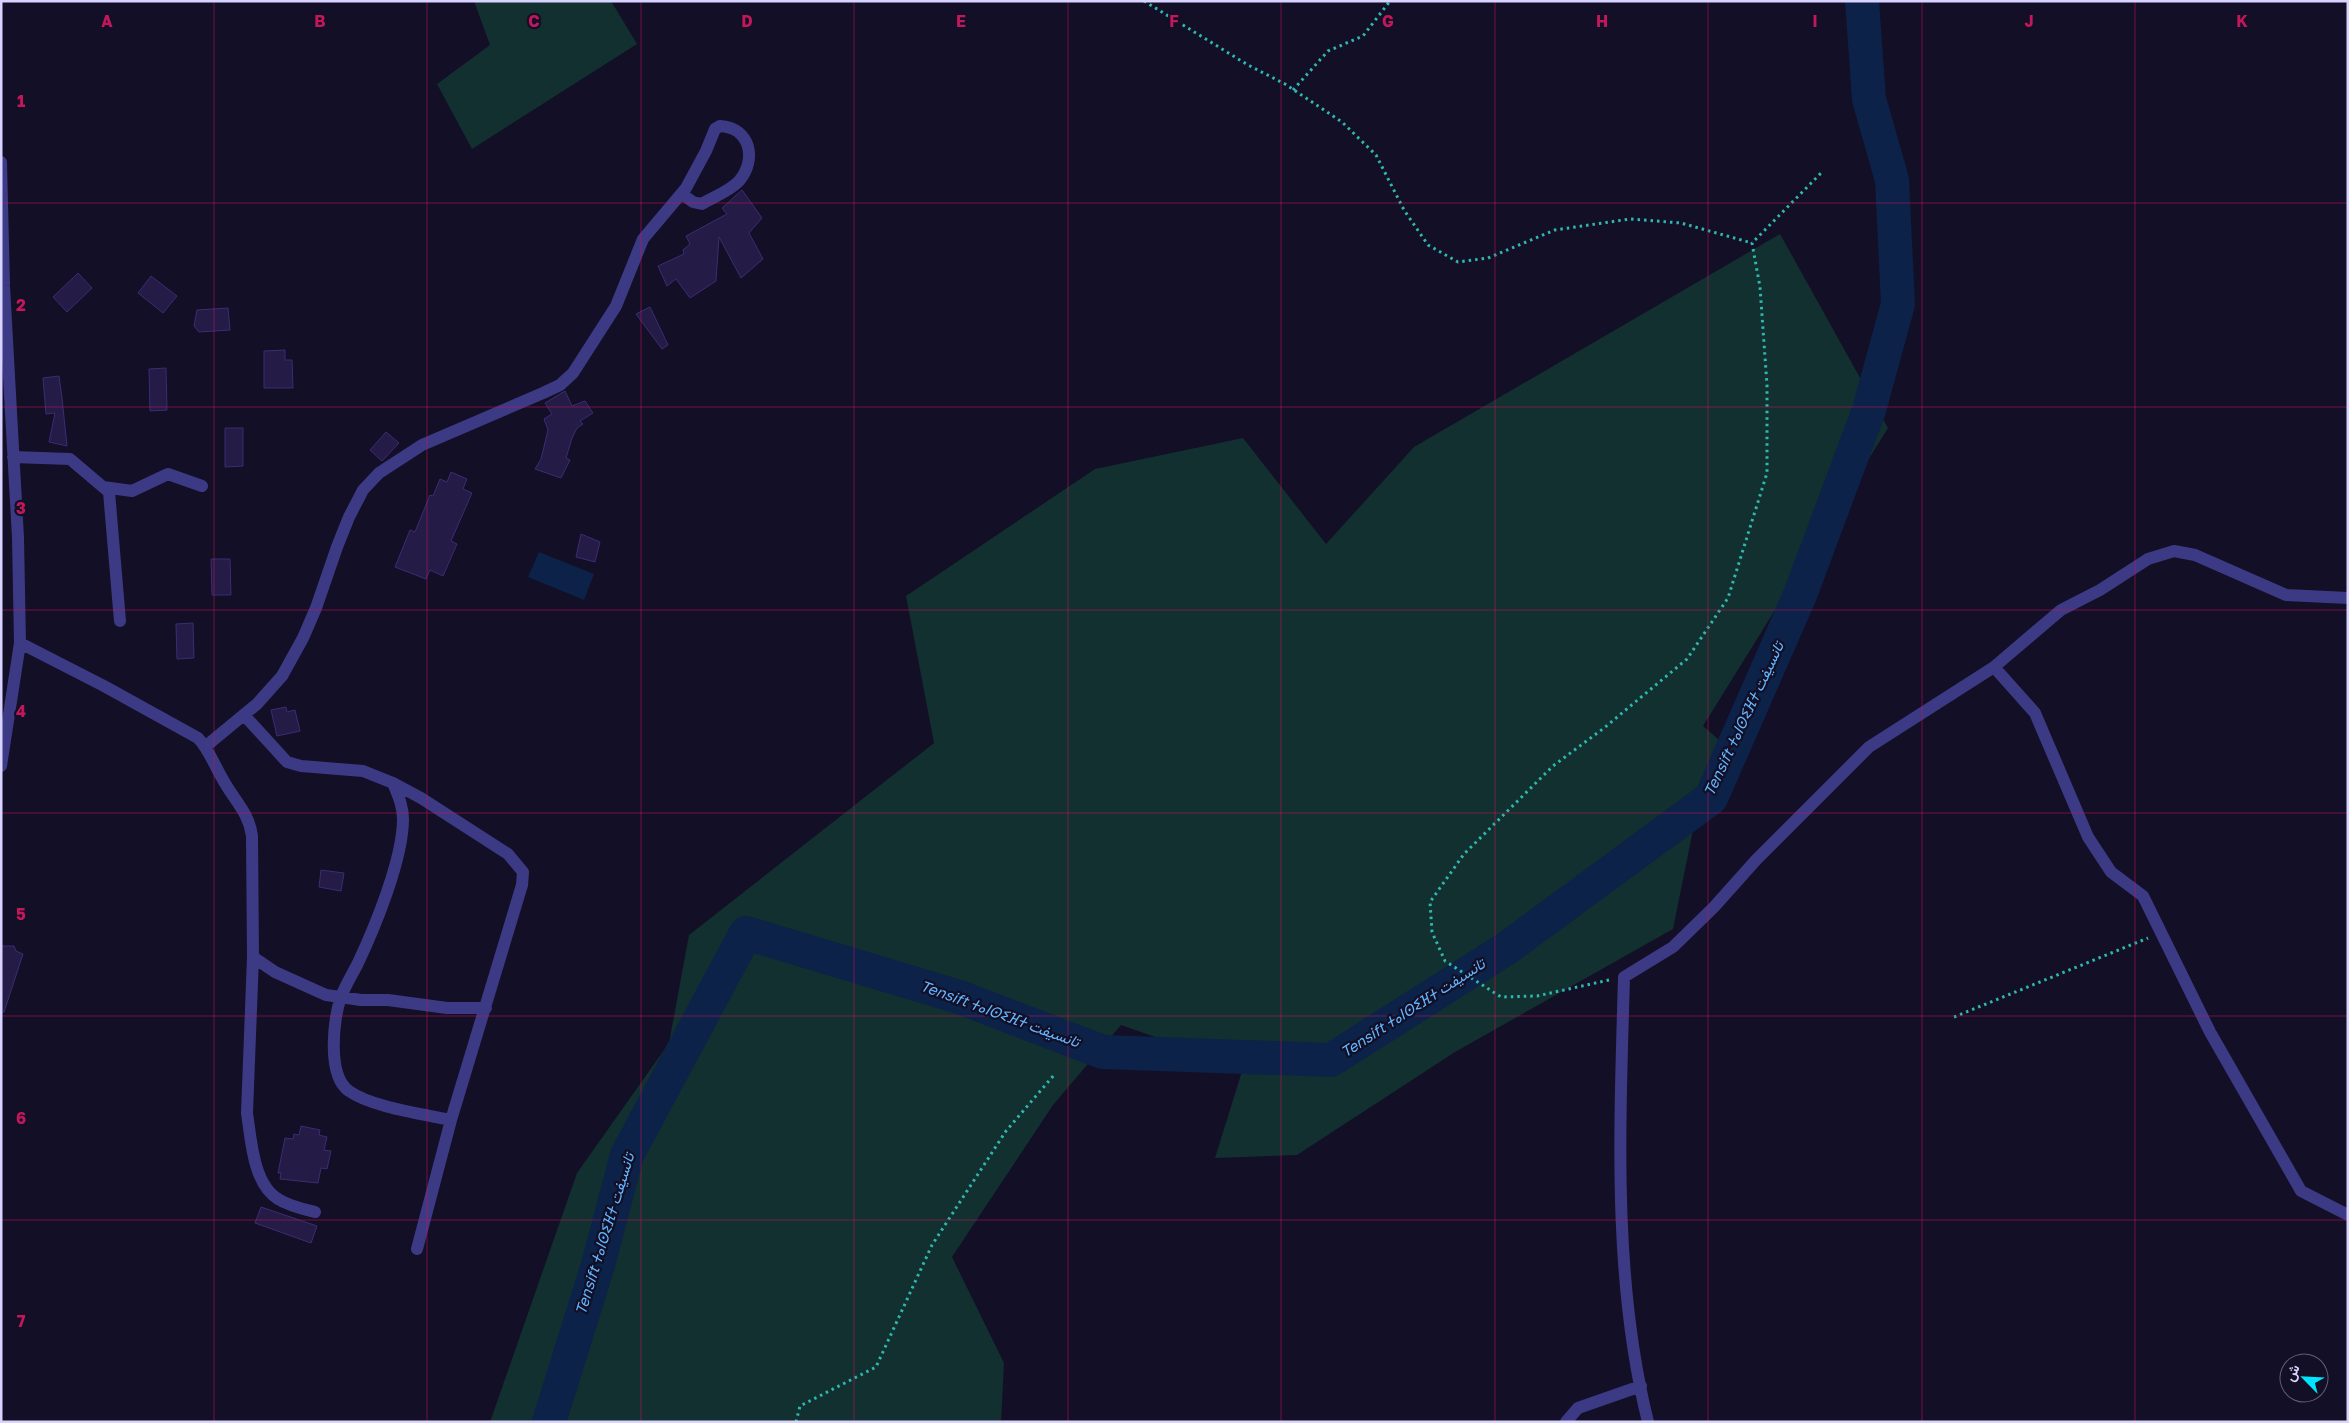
<svg xmlns="http://www.w3.org/2000/svg" width="2349" height="1423" font-family="'Golos Text',Vazirmatn,'Noto Sans Tifinagh',sans-serif">
<style>
.green{fill:#12302f}
.water{fill:#0c2248}
.lines{fill:none;stroke-linecap:round;stroke-linejoin:round}
.river{stroke:#0c2248;stroke-width:34}
.building{fill:#241b47;stroke:#3b2d73}
.path{stroke:#2fb8b0;stroke-width:3;stroke-dasharray:2.5 4;stroke-linecap:butt}
.minor{stroke:#3d3a85;stroke-width:12}
.grid{fill:none;stroke:#c2185b;stroke-width:1;stroke-opacity:0.55}
.labels{text-anchor:middle;stroke-width:4.5;stroke-linejoin:round;paint-order:stroke}
.water-label{font-size:15px;font-style:italic;fill:#62b6ff;stroke:#130f26}
.grid-label{font-size:16px;text-anchor:middle;font-weight:bold;fill:#c2185b;stroke:#130f26;stroke-width:4.5;stroke-linejoin:round;paint-order:stroke}
</style>
<rect width="100%" height="100%" fill="#130f26"/>
<path class="green" d="M474,1h137l26,43 -165,105 -35,-65 53,-39z
M1780,234l108,194 -185,298 41,36 -51,68 -20,99 -218,123 -158,103 -82,3 28,-90 -122,-43 -68,80 -101,152 52,106 -3,59h-511l87,-249 92,-130 20,-108 245,-192 -28,-147 189,-127 148,-31 83,106 88,-97z"/>
<path class="water" d="M539,552l55,22 -10,26 -56,-23z"/>
<g class="lines">
<path class="river" d="M549,1422l49,-157 29,-110 119,-222 213,64 144,55 228,8 176,-112 204,-150 89,-203 69,-185 29,-106 -6,-124 -23,-81 -7,-98"/>
</g>
<path class="building" d="M742,190l20,28 -13,15 14,26 -22,19 -22,-41 -3,44 -26,17 -14,-19 -9,7 -9,-20 26,-12 -1,-4 7,-6 -4,-8 41,-22 -5,-6z
M78,273l14,15 -25,24 -14,-15z
M151,276l26,20 -14,17 -25,-20z
M650,307l18,38 -6,4 -26,-35z
M228,308l2,22 -31,2 -5,-6 3,-16z
M285,350v10h7l1,28h-29v-37z
M166,368l1,42 -17,1 -1,-42z
M59,376l3,22 5,48 -18,-4 6,-29 -9,1 -3,-36z
M565,391l7,15 13,-5 8,12 -13,8 3,3 -6,4 -5,10 -6,20 4,2 -9,18 -26,-9 6,-10 7,-29 -4,-11 8,-5 -7,-11z
M225,428h18v38l-18,1z
M386,432l13,11 -17,18 -12,-11z
M451,472l16,7 -4,10 9,4 -21,48 6,3 -14,32 -13,-6 -4,9 -31,-12 15,-37 5,2 15,-37 3,1 7,-17 7,3z
M581,534l19,8 -5,20 -19,-5z
M211,559h19l1,36h-19z
M193,623l1,35 -17,1 -1,-35z
M286,707l1,5 8,-2 5,21 -23,5 -6,-26z
M321,870l23,3 -3,18 -22,-4z
M1,946h13l2,5 7,3 -19,58h-3z
M301,1126l19,4 -1,5 8,2 -3,13 7,1 -4,18 -6,-1 -3,15 -38,-4 1,-6h-3l7,-35 8,1 1,-5 5,1z
M261,1207l56,19 -6,17 -56,-20z"/>
<g class="lines">
<path class="path" d="M1144,1l104,64 37,19 57,38 34,33 28,55 24,35 30,17 30,-4 67,-28 75,-11 51,4 71,20
M1293,90l35,-39 35,-15 27,-35
M1609,980l-72,16 -36,1 -56,-36 -13,-29 -2,-30 34,-48 89,-88 51,-38 83,-69 41,-61 39,-125v-88l-7,-98 -8,-44 71,-72
M1954,1017l194,-79
M796,1422l4,-16 76,-39 56,-122 74,-114 48,-56"/>
<path class="minor" d="M1,162l3,124 14,252 2,105 -19,123
M13,457l57,2 33,28 29,4 36,-17 34,12
M103,487l6,5 11,129
M20,643l84,43 94,52c11,12 16,26 24,40 11,21 27,34 30,58l1,121 -6,156c4,26 6,71 31,86 11,7 25,10 37,13
M1994,667l41,46 53,124 23,35 32,24 67,136 91,159 47,24
M244,715l43,47 14,4 62,5 30,12 28,15 87,56 15,18 -1,13 -71,235 -34,129
M206,746l51,-42 25,-28 21,-38 13,-30 21,-61 12,-30 14,-27 16,-17 43,-28 121,-52 17,-8 13,-12 43,-67 27,-67 43,-51 20,-37 9,-22 5,-3c31,2 37,34 19,55 -9,10 -26,16 -37,23l-9,-2 -11,-8
M393,783c5,12 10,23 10,36 0,40 -28,108 -45,144 -6,12 -13,23 -17,34 -8,22 -14,79 8,94 22,16 74,23 102,29
M253,957l22,15 51,23 35,5h27l59,8h39
M1566,1422l12,-14 63,-22
M1648,1422c-36,-145 -28,-298 -24,-445l49,-30 41,-40 42,-47 113,-113 125,-80 67,-57 39,-20 48,-31 26,-8 21,4 91,40 62,3"/>
</g>
<path class="grid" d="M214,1v1421M427,1v1421M641,1v1421M854,1v1421M1068,1v1421M1281,1v1421M1495,1v1421M1708,1v1421M1922,1v1421M2135,1v1421M1,203h2347M1,407h2347M1,610h2347M1,813h2347M1,1016h2347M1,1220h2347"/>
<g class="labels">
<g class="water-label">
<text transform="translate(1744 719) rotate(-65)" y="5">Tensift ⵜⴰⵏⵙⵉⴼⵜ تانسيفت</text>
<text transform="translate(1413 1008) rotate(-33)" y="5">Tensift ⵜⴰⵏⵙⵉⴼⵜ تانسيفت</text>
<text transform="translate(1000 1014) rotate(20)" y="5">Tensift ⵜⴰⵏⵙⵉⴼⵜ تانسيفت</text>
<text transform="translate(605 1234) rotate(-73)" y="5">Tensift ⵜⴰⵏⵙⵉⴼⵜ تانسيفت</text>
</g>
</g>
<g class="grid-label">
<text x="107" y="27">A</text>
<text x="320" y="27">B</text>
<text x="534" y="27">C</text>
<text x="747" y="27">D</text>
<text x="961" y="27">E</text>
<text x="1174" y="27">F</text>
<text x="1388" y="27">G</text>
<text x="1602" y="27">H</text>
<text x="1815" y="27">I</text>
<text x="2029" y="27">J</text>
<text x="2242" y="27">K</text>
<text x="21" y="107">1</text>
<text x="21" y="311">2</text>
<text x="21" y="514">3</text>
<text x="21" y="717">4</text>
<text x="21" y="920">5</text>
<text x="21" y="1124">6</text>
<text x="21" y="1327">7</text>
</g>
<rect width="2349" height="1423" fill="none" stroke="#d9d4ff" stroke-width="5"/>
<g transform="translate(2304 1378) rotate(294)"><circle r="24" fill="#130f26" stroke="#625e7d"/>
<path d="M0-4L9 19L0 12L-9 19Z" fill="#00e5ff"/>
<text y="-8" font-size="14" font-weight="bold" text-anchor="middle" fill="#d9d4ff">ش</text>
</g>
</svg>
